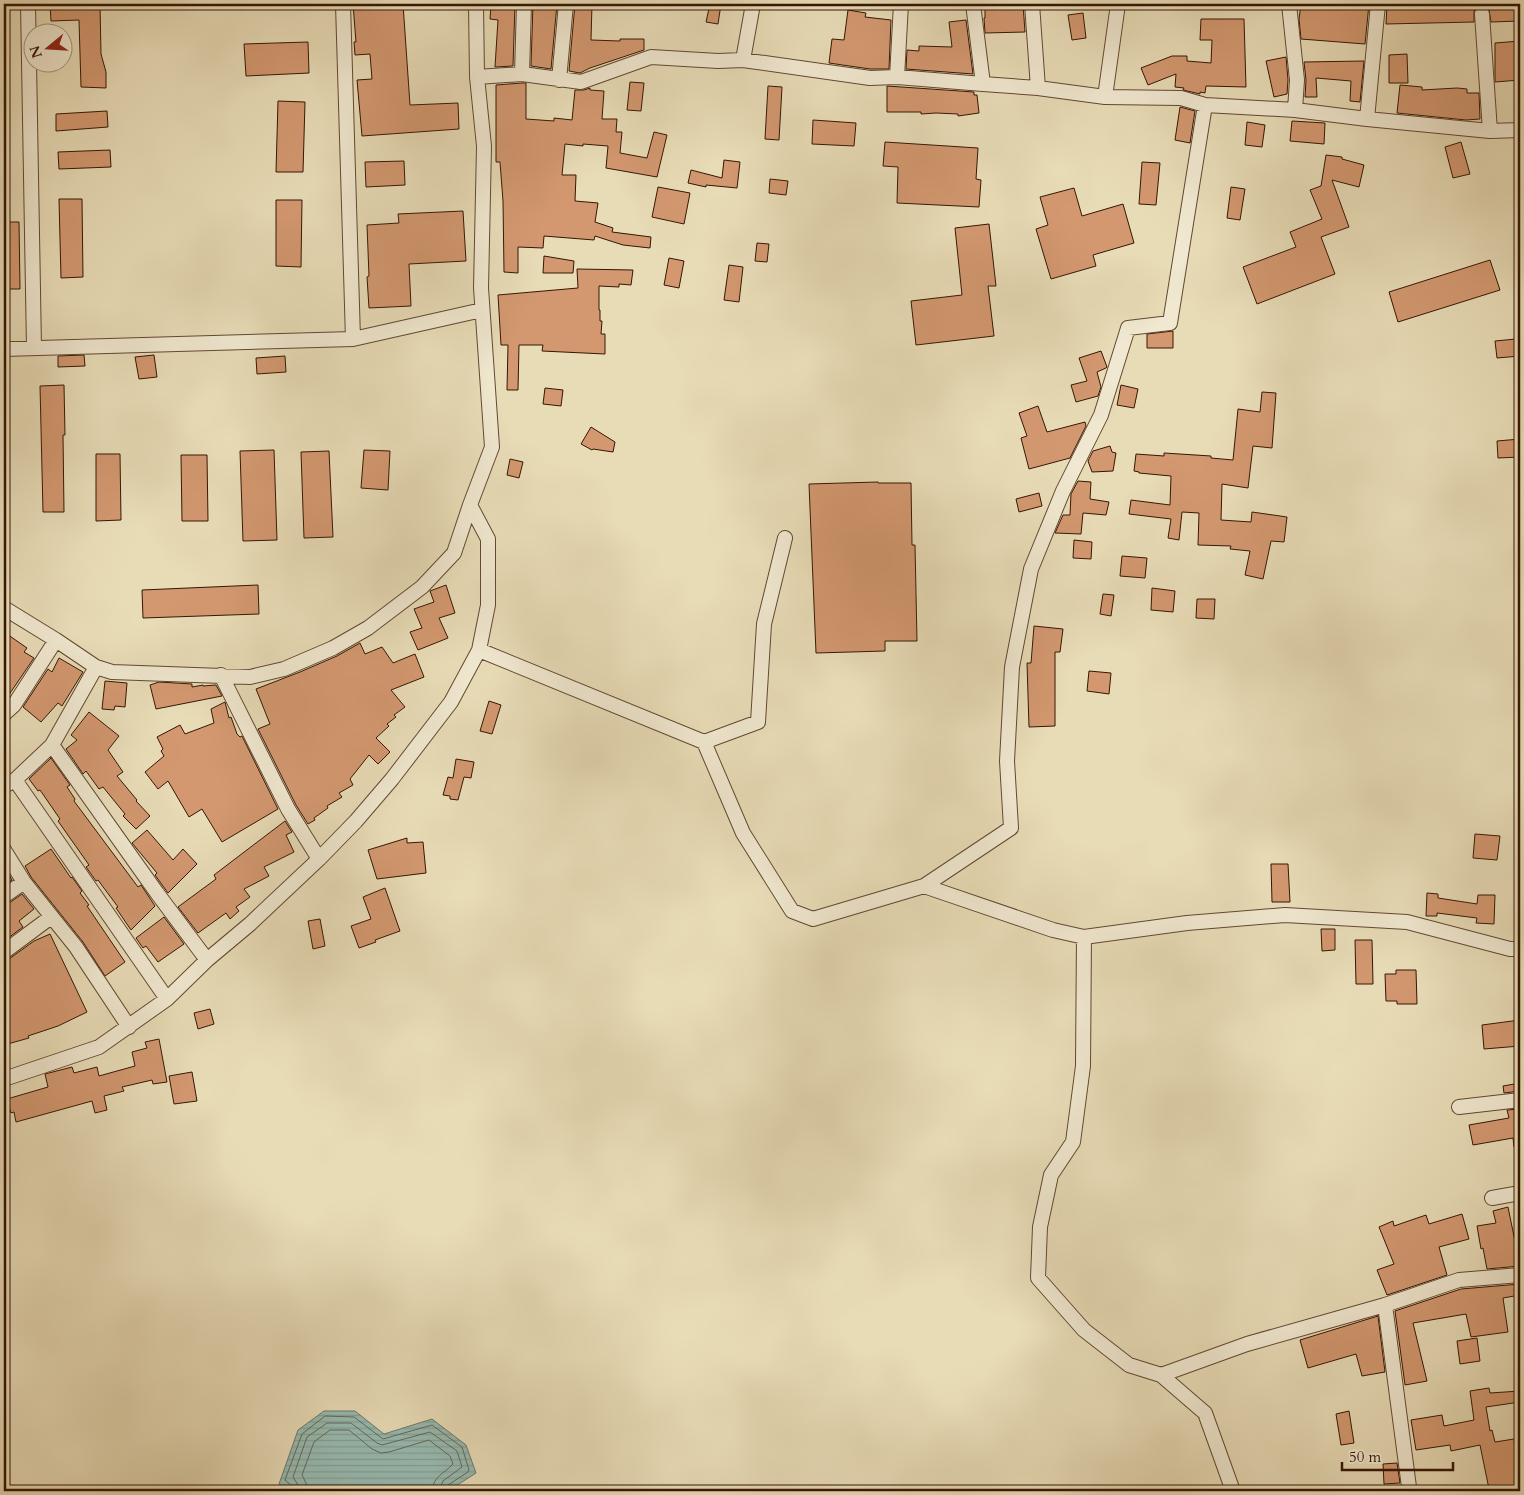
<svg xmlns="http://www.w3.org/2000/svg" width="1524" height="1495" font-family="Cardo,serif">
<style>
.water{fill:url(#water-rules);stroke:#70796c}
.lines{fill:none;stroke-linecap:round;stroke-linejoin:round}
.shore{stroke:#66685a;stroke-width:1}
.building{fill:#d39870;stroke:#351604}
.street-casing{stroke:#624831;stroke-width:16}
.street{stroke:#f0e8d0;stroke-width:14}
</style>
<defs>
<pattern id="water-rules" width="6" height="5" patternUnits="userSpaceOnUse" patternTransform="scale(1.25)"><rect width="6" height="5" fill="#97bbb1"/><path d="M0 2.5h6" fill="none" stroke="#83a097"/></pattern>
</defs>
<rect width="100%" height="100%" fill="#e8dcb7"/>
<filter id="stains"><feTurbulence type="fractalNoise" baseFrequency=".004" numOctaves="4"/><feColorMatrix values="0 0 0 0 .2 0 0 0 0 .09 0 0 0 0 .02 0 0 0 .5 -.17"/></filter>
<radialGradient id="worn" r=".72"><stop offset=".6" stop-color="#630" stop-opacity="0"/><stop offset="1" stop-color="#630" stop-opacity=".3"/></radialGradient>
<path class="water" d="M324,1411h31l29,23 48,-15 34,26 10,28 -28,18h-157l-12,-7 19,-54z"/>
<g class="lines">
<path class="shore" d="M293,1491l-1,-5 -7,-6 17,-46 23,-18 29,1 29,22 49,-14 30,22 7,23 -1,2 -20,13 -2,6
M299,1491l-1,-6 -5,-8 14,-40 20,-14h24l26,20 5,2 48,-13 27,19 5,16 -19,14 -4,10
M307,1491l-1,-8 -4,-8 12,-33 16,-12h19l23,19 9,4 8,-1 40,-12 21,16 3,8c-9,10 -20,12 -21,27"/>
</g>
<path class="building" d="M50,4h50l1,50 5,18v16l-25,-1 -2,-67 -28,1z
M353,4h50l7,101 48,-2 1,26 -97,7 -5,-56 15,-1 -2,-25 -15,1 -1,-13h2z
M491,4h24l-2,62 -18,1 3,-47 -8,-1z
M533,4h24l-6,65 -20,-3z
M575,4h17l-1,36 29,1v-2h24v11l-54,18 -10,5 -11,-2z
M710,4h11l-3,20 -12,-2z
M990,4h33l2,28 -40,1 -1,-15h1v-10h5z
M1301,4h68l-4,40 -64,-5 -2,-20z
M1387,4h133v17l-29,1 -2,-12 -7,-5 -5,2 -3,4v11l-88,2z
M848,10l18,3 -1,4 26,3 -2,49h-19l-41,-6 3,-24 12,1z
M1083,13l3,25 -14,2 -4,-25z
M1201,19h43l2,68 -40,-1 -1,7 -5,-1v2l-17,-4 1,-2 -9,-1 1,-13 -28,11 -7,-17 31,-12h15v5l24,2 1,-23h-12z
M966,20l7,54 -67,-5 1,-19 12,1v-5l33,1 -3,-25z
M1520,41v39l-25,2v-39z
M308,42l1,31 -63,3 -2,-32z
M1407,54l1,29h-19v-28z
M1286,57l2,23 -1,14 -13,3 -8,-36z
M1364,61l-4,41 -10,-1 1,-20 -35,-3 1,19h-12l1,-17 -2,-18z
M630,82l14,1 -3,28 -14,-1z
M522,83h4v36l28,2v-3l18,2 3,-30h9l6,-2v2l14,1 -2,28h15l-1,13h6l-2,21 27,5 7,-26 13,3 -10,42 -51,-9 2,-22 -25,-2v2l-18,-2 -3,31h14l-1,26 23,2 -3,19 18,6 -1,4 39,5 -1,11 -27,-3 -28,-9 -1,4 -50,-4 -1,12 -25,-1v26l-14,-1 -1,-71 -3,-39h-4v-77z
M1400,85l22,2v3l35,-2 10,1v4h12l1,26 -14,1 -69,-7z
M768,86l14,1 -3,53 -14,-1z
M887,86l87,6v3h3l2,18 -21,3v-2l-22,-1 -15,1v-2h-34z
M278,101l27,1 -2,70h-27z
M1180,107l15,4 -5,32 -15,-3z
M107,111l1,16 -52,4v-17z
M813,120l43,3 -2,23 -42,-2z
M1292,121l33,2 -1,21 -34,-3z
M1247,122l18,3 -3,22 -17,-2z
M885,142l93,6 -2,31 5,1 -2,27 -82,-4 1,-36 -15,-1z
M1461,142l9,32 -17,4 -8,-31z
M110,150l1,17 -52,2 -1,-17z
M1326,155l16,2v2l22,6 -5,22 -27,-7 17,47 -28,10 14,37 -78,30 -14,-37 53,-20 -6,-15 32,-13 -12,-29 11,-4z
M724,160l16,2 -3,26 -31,-3v2l-18,-4 3,-13 31,8z
M404,161l1,24 -39,2 -1,-25z
M1142,162l18,1 -4,42 -17,-1z
M770,179l18,2 -2,14 -17,-2z
M658,187l32,6 -6,31 -32,-7z
M1231,187l14,2 -5,31 -13,-2z
M1074,188l8,28 41,-12 11,39 -41,12 3,11 -45,13 -15,-50 12,-4 -8,-28z
M59,199h23l1,78 -22,1z
M276,200h26l-1,67 -25,-1z
M463,211l3,50 -57,3 2,42 -42,2 -2,-31 2,-1 -2,-51 32,-2 -1,-9z
M4,222h15l1,67h-16z
M989,224l7,62h-8l6,50 -78,9 -5,-44 51,-6 -7,-67z
M757,243l12,1 -2,18 -12,-1z
M544,256l30,5 -1,12h-30z
M669,258l15,3 -5,27 -15,-3z
M1490,260l10,30 -102,32 -9,-30z
M729,265l14,2 -4,35 -15,-2z
M577,269l56,1 -2,15 -12,-1v3l-20,-1v24h1v11h2l-1,13h4v20l-63,-3 1,-6h-24l-1,45h-11l1,-45h-7l-3,-50 80,-7z
M1173,331v17h-26v-14z
M1516,339l4,17 -23,2 -2,-17z
M1101,351l6,16 -1,1 -9,4 4,15 -3,9 -22,6 -5,-17 16,-4 -8,-23z
M84,355l1,11 -27,1v-11z
M154,355l3,22 -18,2 -4,-22z
M285,356l1,16 -29,2 -1,-16z
M64,385l1,50h-2l1,77h-21l-3,-126z
M1121,385l17,4 -4,19 -17,-3z
M545,388l18,2 -2,16 -18,-2z
M1262,392l14,1 -4,55 -19,-2 -5,42 -26,-4 -1,36 30,2 1,-10 35,5 -3,25 -13,-1 -8,38 -18,-4 5,-24 -20,-2 1,-3 -33,-1 1,-32 -17,-1 -3,28 -11,-2 3,-19 -42,-5 2,-14 39,5 1,-29 -32,-3v-1l-5,-1 2,-17 28,2v-3l47,3v2l22,2 5,-51 22,3z
M1038,406l9,26 38,-10 1,4 -16,32 -41,11 -8,-31 6,-2 -8,-23z
M591,427l24,15 -2,10 -20,-3 -1,1 -11,-6z
M1520,439v18l-22,1 -1,-17z
M1110,446l2,6 4,1 -3,18 -21,1 -4,-11 5,-10z
M274,450l3,90 -34,1 -3,-90z
M364,450l26,1 -2,39 -27,-2z
M329,451l4,86 -29,1 -3,-86z
M96,454h24l1,66 -25,1z
M181,455h26l1,66h-26z
M510,459l13,3 -4,16 -12,-3z
M1078,481l13,1 -1,17 19,3 -3,13 -23,-2 -2,21 -26,-1 8,-18h7l1,-21z
M878,482v1h33l1,62h3l2,96h-32v10l-69,2 -7,-169z
M1039,493l3,13 -23,6 -3,-13z
M1074,540l18,2 -1,17 -18,-1z
M1122,556l25,2 -2,20 -25,-2z
M258,585l1,29 -116,4 -1,-28z
M446,585l9,28 -16,5 9,20 -30,12 -8,-18 12,-4 -8,-19 20,-7 -4,-11z
M1152,588l23,3 -2,21 -22,-2z
M1103,594l11,1 -3,21 -11,-2z
M1197,599h18l-1,20 -18,-1z
M1034,626l29,3 -3,23h-5v74l-26,1 -2,-64h4z
M4,632l23,16 -3,4 10,6 -30,44z
M360,643l5,11 17,-7 11,16 22,-9 9,23 -33,13 14,17 -11,8 2,2 -9,7 2,2 -13,12 14,14 -12,12 -9,-9 -19,24 3,6 -14,8 3,4 -15,9 1,2 -14,10 1,2 -7,4 -12,-19 -38,-76 12,-5 -14,-35 44,-17 37,-16z
M59,658l24,14 -21,34 -4,-3 -17,19 -18,-15 25,-38 4,3z
M1089,671l22,2 -2,21 -22,-3z
M105,681l22,2 -2,24 -10,-1 -1,4 -12,-1z
M159,682l33,2v3l11,-2v1l13,-1 6,11 -66,13 -6,-24z
M489,701l12,4 -9,29 -12,-3z
M225,702l4,16 2,-1 6,17 3,3 2,-1 36,73 -56,33 -20,-33 -13,8 -21,-36 -10,8 -13,-17 19,-16 -3,-5 2,-2 -6,-12 23,-12 5,9 29,-11 -3,-14z
M89,712l30,24 -11,14 15,22 -6,4 20,24 -1,1 14,15 -14,13 -13,-13 2,-2 -22,-27 -4,2 -13,-18 -3,3 -17,-25 11,-9 -6,-5z
M51,758l19,27 -3,2 8,12 -1,2 64,86 3,-2 14,21 -24,24 -15,-22 2,-1 -20,-27 -2,1 -10,-14 3,-2 -31,-44 2,-2 -20,-29 -2,1 -9,-12z
M456,759l18,3 -3,16 -7,-1 -6,23 -8,-1v-3l-7,-1 5,-18 5,1z
M285,821l7,11 -6,3 8,17 -30,15 5,9 -25,13 6,8 -14,10 3,4 -9,8 -4,-6 -28,20 -20,-26 38,-28 -2,-4z
M147,830l26,30 10,-11 14,15 -29,29 -13,-18 2,-2 -25,-30z
M1475,834l25,2 -3,24 -24,-2z
M407,838v5l16,-1 3,31 -49,6 -9,-29z
M51,849l20,29 1,-1 10,14 -2,2 9,12 -2,1 38,56 -20,14 -22,-34 -52,-65 -6,-11z
M1271,864h17l2,38h-18z
M4,866l8,14 -8,6z
M385,888l15,43 -25,9 1,2 -17,6 -8,-22 20,-7 -8,-22z
M1427,893l11,1v4l39,6 1,-9h17l-1,29 -18,-1 1,-5 -40,-5v3h-11z
M22,894l12,15 -15,12 4,6 -19,14v-36l5,-2z
M164,917l20,27 -26,18 -12,-16 -3,2 -7,-10z
M320,919l5,27 -12,3 -5,-28z
M1321,929h14v21l-13,1z
M50,934l37,78 -29,14 -30,10 1,2 -25,7v-84l5,-2 25,-18z
M1355,940h17l1,44h-17z
M1396,970h20l1,34h-20v-3h-11l-1,-27h11z
M210,1009l4,15 -16,5 -4,-16z
M1520,1020v26l-36,3 -2,-24z
M159,1039l8,43 -14,2 -1,-4 -30,7 2,4 -20,5 3,14 -12,3 -3,-12 -76,21 -2,-10 -3,1 -4,-14 41,-12 -3,-13 27,-7 2,6 23,-6 2,9 36,-10 -3,-14 15,-4 -2,-6z
M192,1072l5,29 -23,3 -5,-28z
M1520,1083v8l-16,2 -1,-7z
M1520,1109v37l-6,1 -1,-9 -40,7 -4,-20 40,-7 -2,-8z
M1508,1207l12,59 -33,3 -4,-21 -2,1 -4,-23 19,-3 -3,-12z
M1462,1214l7,25 -30,8 8,28 -60,20 -10,-25 17,-6 -15,-37 14,-6 1,5 32,-11 3,9z
M1520,1284v11l-17,3 5,34 -37,5 -5,-23 -53,9 14,58 -22,4 -10,-74 66,-22z
M1378,1316l7,56 -23,4 -6,-22 -48,14 -8,-28z
M1477,1338l3,23 -20,3 -3,-23z
M1489,1388l1,5 30,-2v11l-34,5 4,24 2,-1 3,12 19,-3 4,32h2v15l-31,3 -9,-44 -29,6 -1,-6 -34,5 -5,-30 31,-5 2,11 30,-6 -4,-29z
M1349,1411l5,32 -13,2 -5,-31z
M1397,1463l3,20 -16,1 -1,-20z"/>
<g class="lines">
<defs>
<path id="street" d="M28,4l6,344
M343,4l10,335 129,-29
M973,4l10,80
M1032,4l6,84
M1289,4l8,76 -2,30
M1378,4l-11,115 123,12 30,-1
M1482,14l8,117
M743,60l10,-56
M522,74l2,-70
M477,77l45,-3 59,8 70,-25 67,4 25,-1 127,18 27,-1 86,7 55,4 67,9 76,1 24,7 90,5 72,9
M897,77l4,-73
M559,80l7,-76
M1105,97l13,-93
M4,349l349,-10
M4,608l52,32 40,27 16,5 138,5 34,-8 49,-21 35,-20 54,-41 32,-34 16,-48
M479,650l225,92 39,91 49,78 21,8 111,-33 129,44 31,7 103,-14 98,-8 122,7 103,27h10
M221,675l67,134 31,50
M4,714l10,-9 42,-65
M704,742l54,-20 6,-98 21,-86
M52,745l105,148 50,67
M15,780l152,219
M4,786l11,-6 37,-35 44,-78
M4,850l20,32 52,65 53,80
M924,886l87,-58 -4,-67 5,-94 19,-98 32,-78 38,-76 27,-87 42,-5 35,-218
M4,896l20,-14
M1084,937l-1,129 -10,76 -22,33 -11,52 -2,51 46,52 45,35 32,10 44,38 28,78
M4,952l47,-35
M4,1079l95,-32 68,-48 40,-39 43,-36 69,-65 37,-38 36,-42 59,-77 28,-52 9,-45v-66l-18,-34 22,-58 -11,-159 3,-142 -7,-69 -1,-73
M1459,1107l61,-7
M1492,1198l28,-5
M1161,1375l86,-31 138,-39
M1409,1487l-24,-182 74,-25 61,-5"/>
</defs>
<use href="#street" class="street-casing"/>
<use href="#street" class="street"/>
</g>
<rect width="1524" height="1495" fill="none" stroke="#e8dcb7" stroke-width="20"/>
<rect x="5" y="5" width="1514" height="1485" fill="none" stroke="#351604" stroke-width="2.5"/>
<rect x="10" y="10" width="1504" height="1475" fill="none" stroke="#351604"/>
<g transform="translate(48 48) rotate(252)"><circle r="24" fill="#f0e8d0" stroke="#a5947e"/>
<path d="M0-4L9 19L0 12L-9 19Z" fill="#8f2418"/>
<text y="-8" font-size="14" font-weight="bold" text-anchor="middle" fill="#351604">N</text>
</g>
<path d="M1342 1462v8h111v-8" fill="none" stroke="#351604" stroke-width="2.5"/>
<text x="1349" y="1462" font-size="15" fill="#351604" stroke="#f0e8d0" stroke-width="4" paint-order="stroke">50 m</text>
<rect width="100%" height="100%" filter="url(#stains)"/>
<rect width="100%" height="100%" fill="url(#worn)"/>
</svg>
